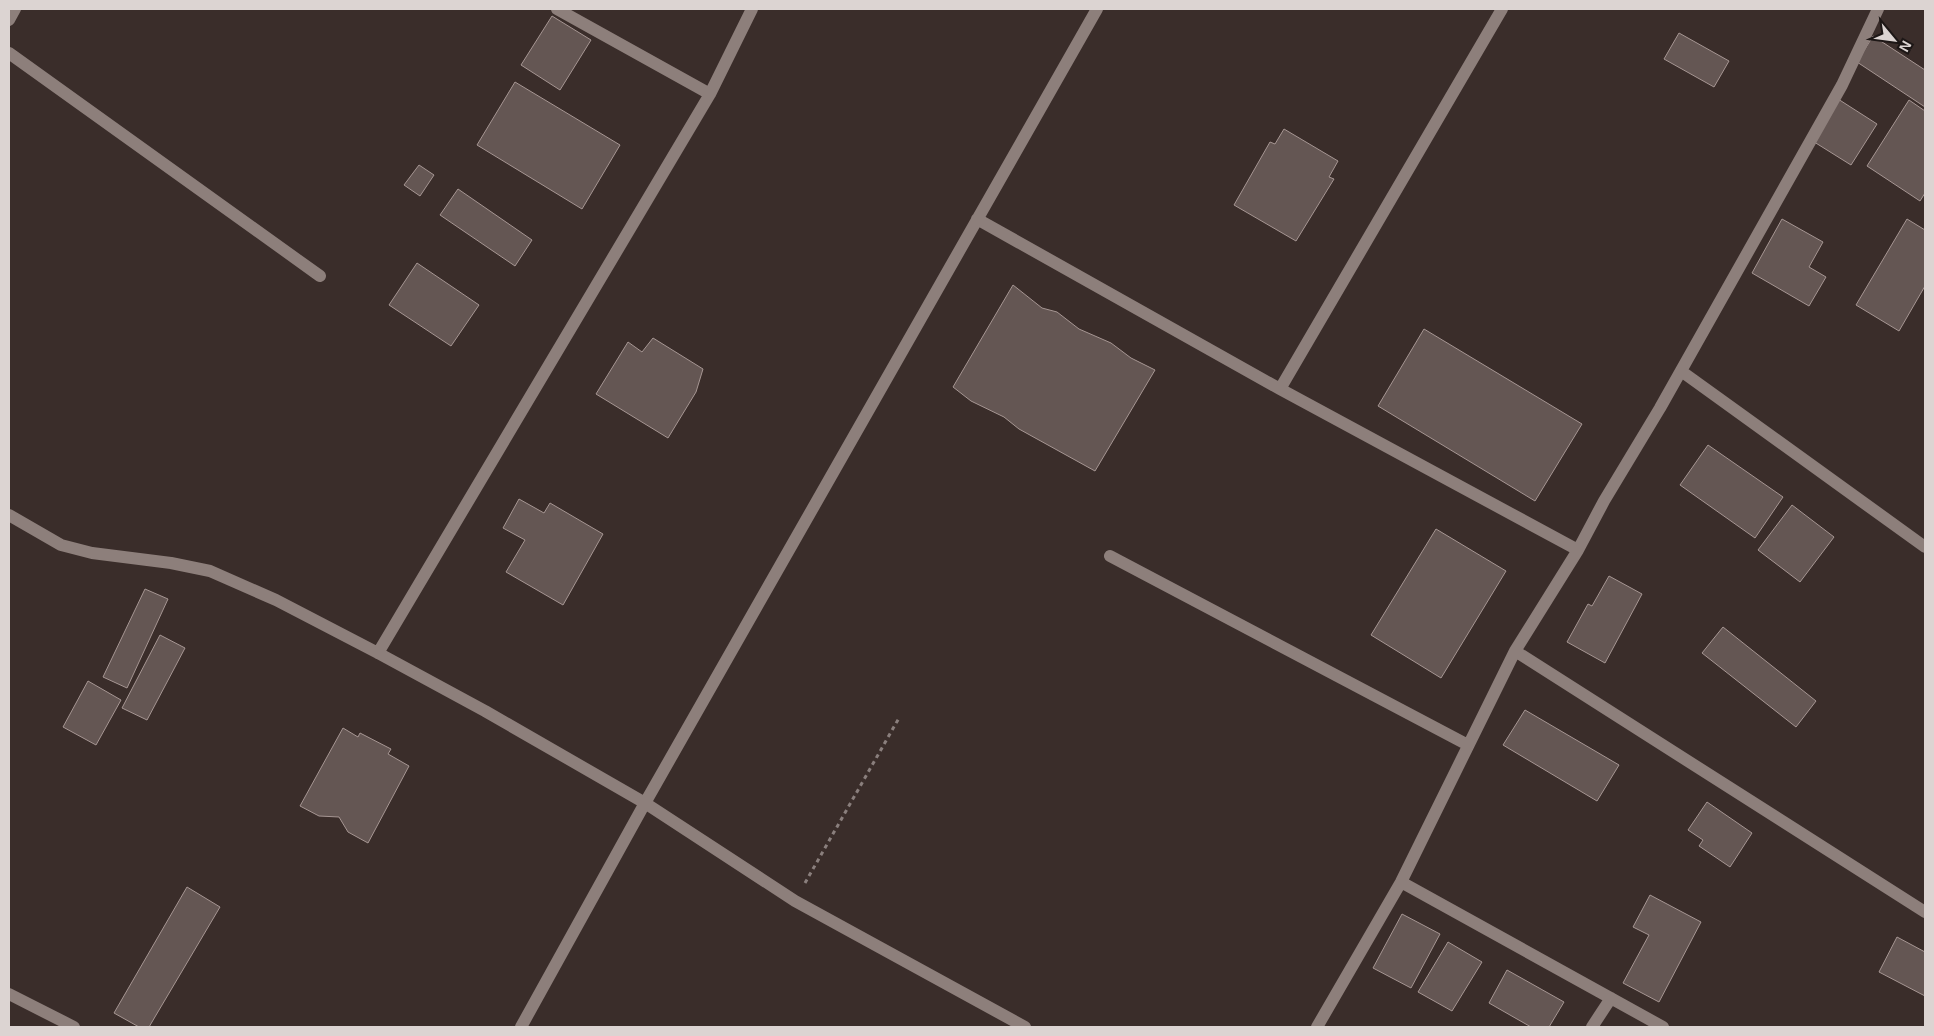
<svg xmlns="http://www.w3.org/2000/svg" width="1934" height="1036" font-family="Helvetica,sans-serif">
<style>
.building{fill:#645653;stroke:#a69693}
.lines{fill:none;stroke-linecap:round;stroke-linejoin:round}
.path{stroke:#8a7f7d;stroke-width:3;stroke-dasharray:4 4;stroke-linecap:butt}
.minor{stroke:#8d7f7b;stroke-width:12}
</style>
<rect width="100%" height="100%" fill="#3a2d2a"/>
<path class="building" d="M552,16l39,24 -31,50 -39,-25z
M1679,33l50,28 -15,26 -50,-28z
M1873,36l52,34v37l-68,-45z
M515,82l105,63 -38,64 -105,-64z
M1838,99l39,25 -26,41 -40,-25z
M1909,100l16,11v82l-5,8 -53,-35z
M1284,129l54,32 -9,16 5,2 -38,62 -62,-36 36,-63 5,2z
M419,165l15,10 -14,21 -16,-11z
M458,189l74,51 -17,26 -75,-51z
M1782,219l41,23 -14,25 17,10 -17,29 -57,-33z
M1907,219l18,11v56l-26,45 -43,-26z
M417,263l62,42 -28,41 -62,-41z
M1013,285l29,23 15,4 22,17 32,14 20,15 24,12 -60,101 -76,-42 -15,-12 -33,-16 -18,-14z
M1424,329l158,95 -47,77 -157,-95z
M653,338l50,31 -7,23 -28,46 -72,-44 32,-52 14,10z
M1708,445l75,52 -28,41 -75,-53z
M519,499l25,14 6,-10 53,31 -40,71 -57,-33 19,-32 -22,-12z
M1792,505l42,32 -34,45 -42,-32z
M1436,529l70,42 -65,107 -70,-43z
M1609,576l33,18 -37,69 -38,-21 21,-38 4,2z
M145,589l23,10 -41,89 -24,-11z
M1723,627l93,74 -20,26 -94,-74z
M160,635l25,13 -38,72 -25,-12z
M88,681l33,19 -25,45 -33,-18z
M1525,710l94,55 -22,36 -94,-56z
M343,728l15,9 2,-4 31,16 -3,5 21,12 -41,77 -20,-11 -9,-15 -20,-1 -19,-10z
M1707,802l45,31 -22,34 -31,-21 4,-6 -15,-10z
M187,887l33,20 -71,120h-10l-25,-14z
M1650,895l51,27 -42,80 -36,-19 26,-48 -16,-8z
M1402,914l38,20 -29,54 -38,-20z
M1897,937l28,15v44l-46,-24z
M1448,942l34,20 -30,49 -34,-19z
M1507,970l57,32 -15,25h-18l-42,-24z"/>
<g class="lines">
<path class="path" d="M805,883l94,-165"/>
<path class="minor" d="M557,9l153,85
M9,20l6,-11
M9,53l311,223
M977,219l303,170 298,161
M1681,371l244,176
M1280,389l222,-380
M9,515l52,30 31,8 79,10 39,8 66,29 102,53 107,58 160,92 150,98 230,126
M1110,556l358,189
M1515,651l410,261
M378,653l332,-559 42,-85
M1401,882l262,145
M9,994l65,33
M521,1027l124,-224 452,-794
M1317,1027l84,-145 114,-231 63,-101 26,-49 56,-93 182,-323 36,-76
M1592,1027l19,-29"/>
</g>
<rect width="1934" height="1036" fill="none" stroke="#dcd4d2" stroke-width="20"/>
<g transform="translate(1894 40) rotate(119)" stroke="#1d1716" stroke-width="4" paint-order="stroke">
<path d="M0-4L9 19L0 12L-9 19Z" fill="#dcd4d2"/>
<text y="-8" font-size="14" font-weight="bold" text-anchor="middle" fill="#dcd4d2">N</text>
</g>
</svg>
